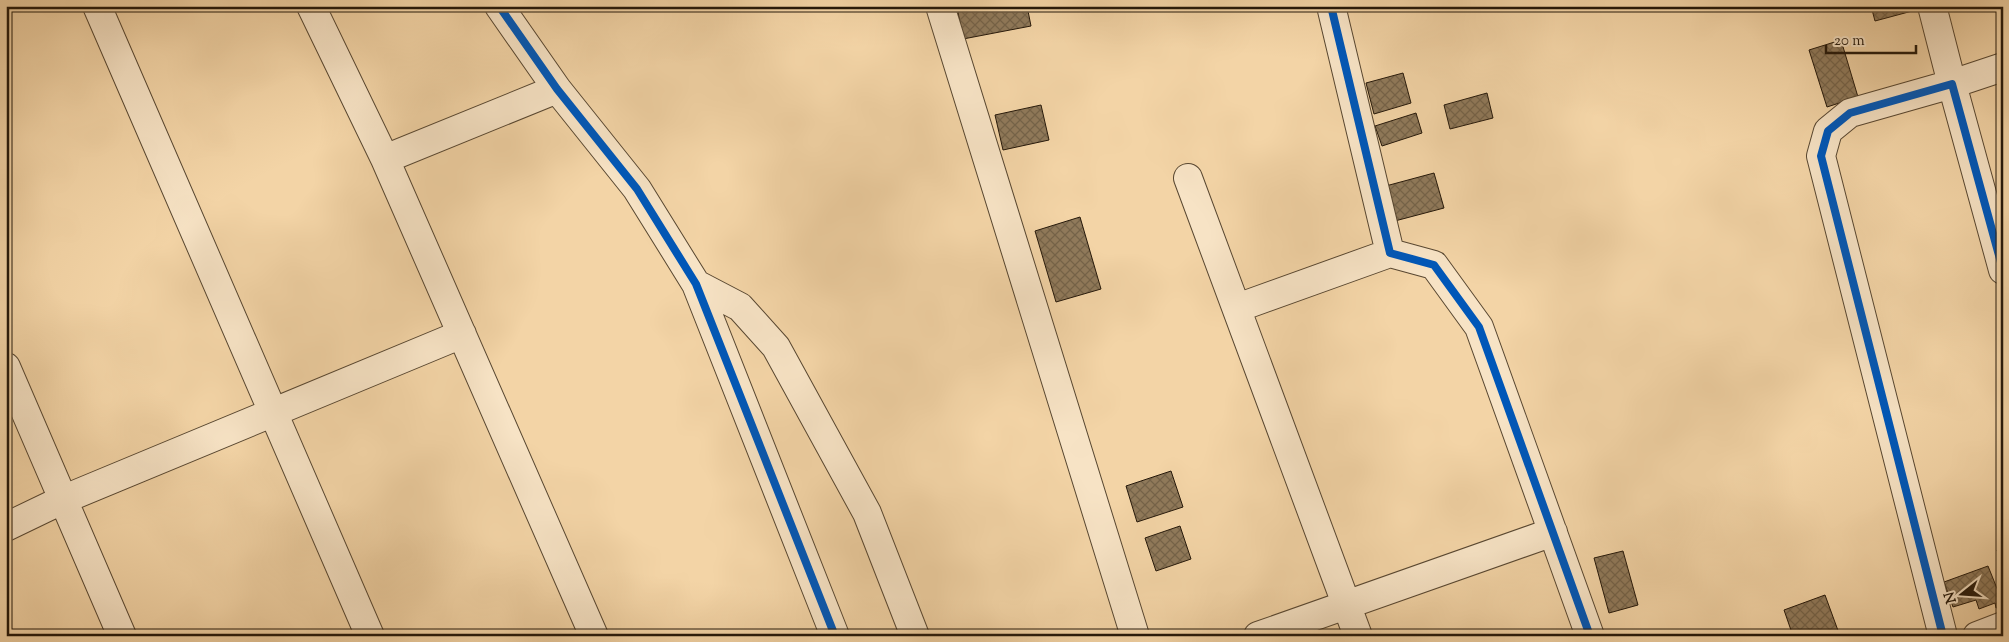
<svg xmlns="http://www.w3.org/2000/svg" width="2009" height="642" font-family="'Sorts Mill Goudy',serif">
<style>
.building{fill:url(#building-cross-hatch);stroke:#25180a}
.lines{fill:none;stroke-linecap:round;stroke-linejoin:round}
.minor-casing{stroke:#584731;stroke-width:30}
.minor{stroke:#f7e3c5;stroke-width:28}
.cycleway-casing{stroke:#f7e3c5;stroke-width:11}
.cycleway{stroke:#0057b8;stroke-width:8}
</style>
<defs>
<pattern id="building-cross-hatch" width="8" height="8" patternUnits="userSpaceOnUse" patternTransform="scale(1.25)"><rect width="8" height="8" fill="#907a5b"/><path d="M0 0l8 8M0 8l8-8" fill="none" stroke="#756349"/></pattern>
</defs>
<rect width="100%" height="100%" fill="#f3d4a6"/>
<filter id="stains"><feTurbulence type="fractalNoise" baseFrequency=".004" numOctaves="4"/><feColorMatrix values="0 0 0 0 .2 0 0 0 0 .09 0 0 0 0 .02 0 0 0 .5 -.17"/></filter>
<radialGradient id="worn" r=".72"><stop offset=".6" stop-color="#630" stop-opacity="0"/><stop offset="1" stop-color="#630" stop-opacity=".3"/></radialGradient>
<path class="building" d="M962,6h65l4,20 -68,13 -6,-32z
M1871,6h44l1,4 -41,11z
M1841,40l17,57 -31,10 -18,-57z
M1403,73l8,30 -37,11 -8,-31z
M1487,93l6,25 -43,11 -6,-24z
M1041,105l8,35 -46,10 -8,-35z
M1416,113l6,20 -40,13 -7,-20z
M1434,173l10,35 -53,14 -9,-35z
M1080,217l21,72 -45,13 -21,-71z
M1171,471l12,36 -46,15 -11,-36z
M1180,526l11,33 -35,12 -11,-33z
M2003,548v17l-1,1 -5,-16z
M1623,551l15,54 -29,8 -15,-55z
M1988,566l10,25h2l3,14 -7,3 -1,-5 -16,6 -3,-9 -23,7 -9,-25z
M1825,595l15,41h-47l-9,-26z"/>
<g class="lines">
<defs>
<path id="minor" d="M97,6l273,630
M311,6l74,153 209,477
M499,6l58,83 80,100 59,95 139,352
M940,6l195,630
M1331,6l59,247 44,12 45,62 111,309
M1932,6l20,78 51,-17
M385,159l172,-70
M1188,178l170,458
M696,284l44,23 36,40 91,166 48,123
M1237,308l153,-55
M6,367l116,269
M6,527l56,-27 400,-166
M1258,636l295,-104
M1943,636l-122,-480 7,-25 22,-18 102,-29 51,186
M1977,636l26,-10"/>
</defs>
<use href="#minor" class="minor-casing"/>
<use href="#minor" class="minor"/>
<defs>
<path id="cycleway" d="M499,6l58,83 80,100 59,95 139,352
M1331,6l59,247 44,12 45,62 111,309
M1943,636l-122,-480 7,-25 22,-18 102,-29 51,186"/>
</defs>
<use href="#cycleway" class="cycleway-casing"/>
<use href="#cycleway" class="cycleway"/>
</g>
<rect width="2009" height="642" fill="none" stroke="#f3d4a6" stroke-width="25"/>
<rect x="8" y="8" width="1994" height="627" fill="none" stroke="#25180a" stroke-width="2.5"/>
<rect x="12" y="12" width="1984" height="617" fill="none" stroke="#25180a"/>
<g transform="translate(1962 594) rotate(253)" stroke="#f7e3c5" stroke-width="4" paint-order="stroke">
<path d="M0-4L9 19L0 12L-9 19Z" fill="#25180a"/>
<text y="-8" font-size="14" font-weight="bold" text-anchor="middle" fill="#25180a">N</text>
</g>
<path d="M1826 45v8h90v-8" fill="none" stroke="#25180a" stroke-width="2.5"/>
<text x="1834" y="45" font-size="15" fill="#25180a" stroke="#f7e3c5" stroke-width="4" paint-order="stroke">20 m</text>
<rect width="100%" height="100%" filter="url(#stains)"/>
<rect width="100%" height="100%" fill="url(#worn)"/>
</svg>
